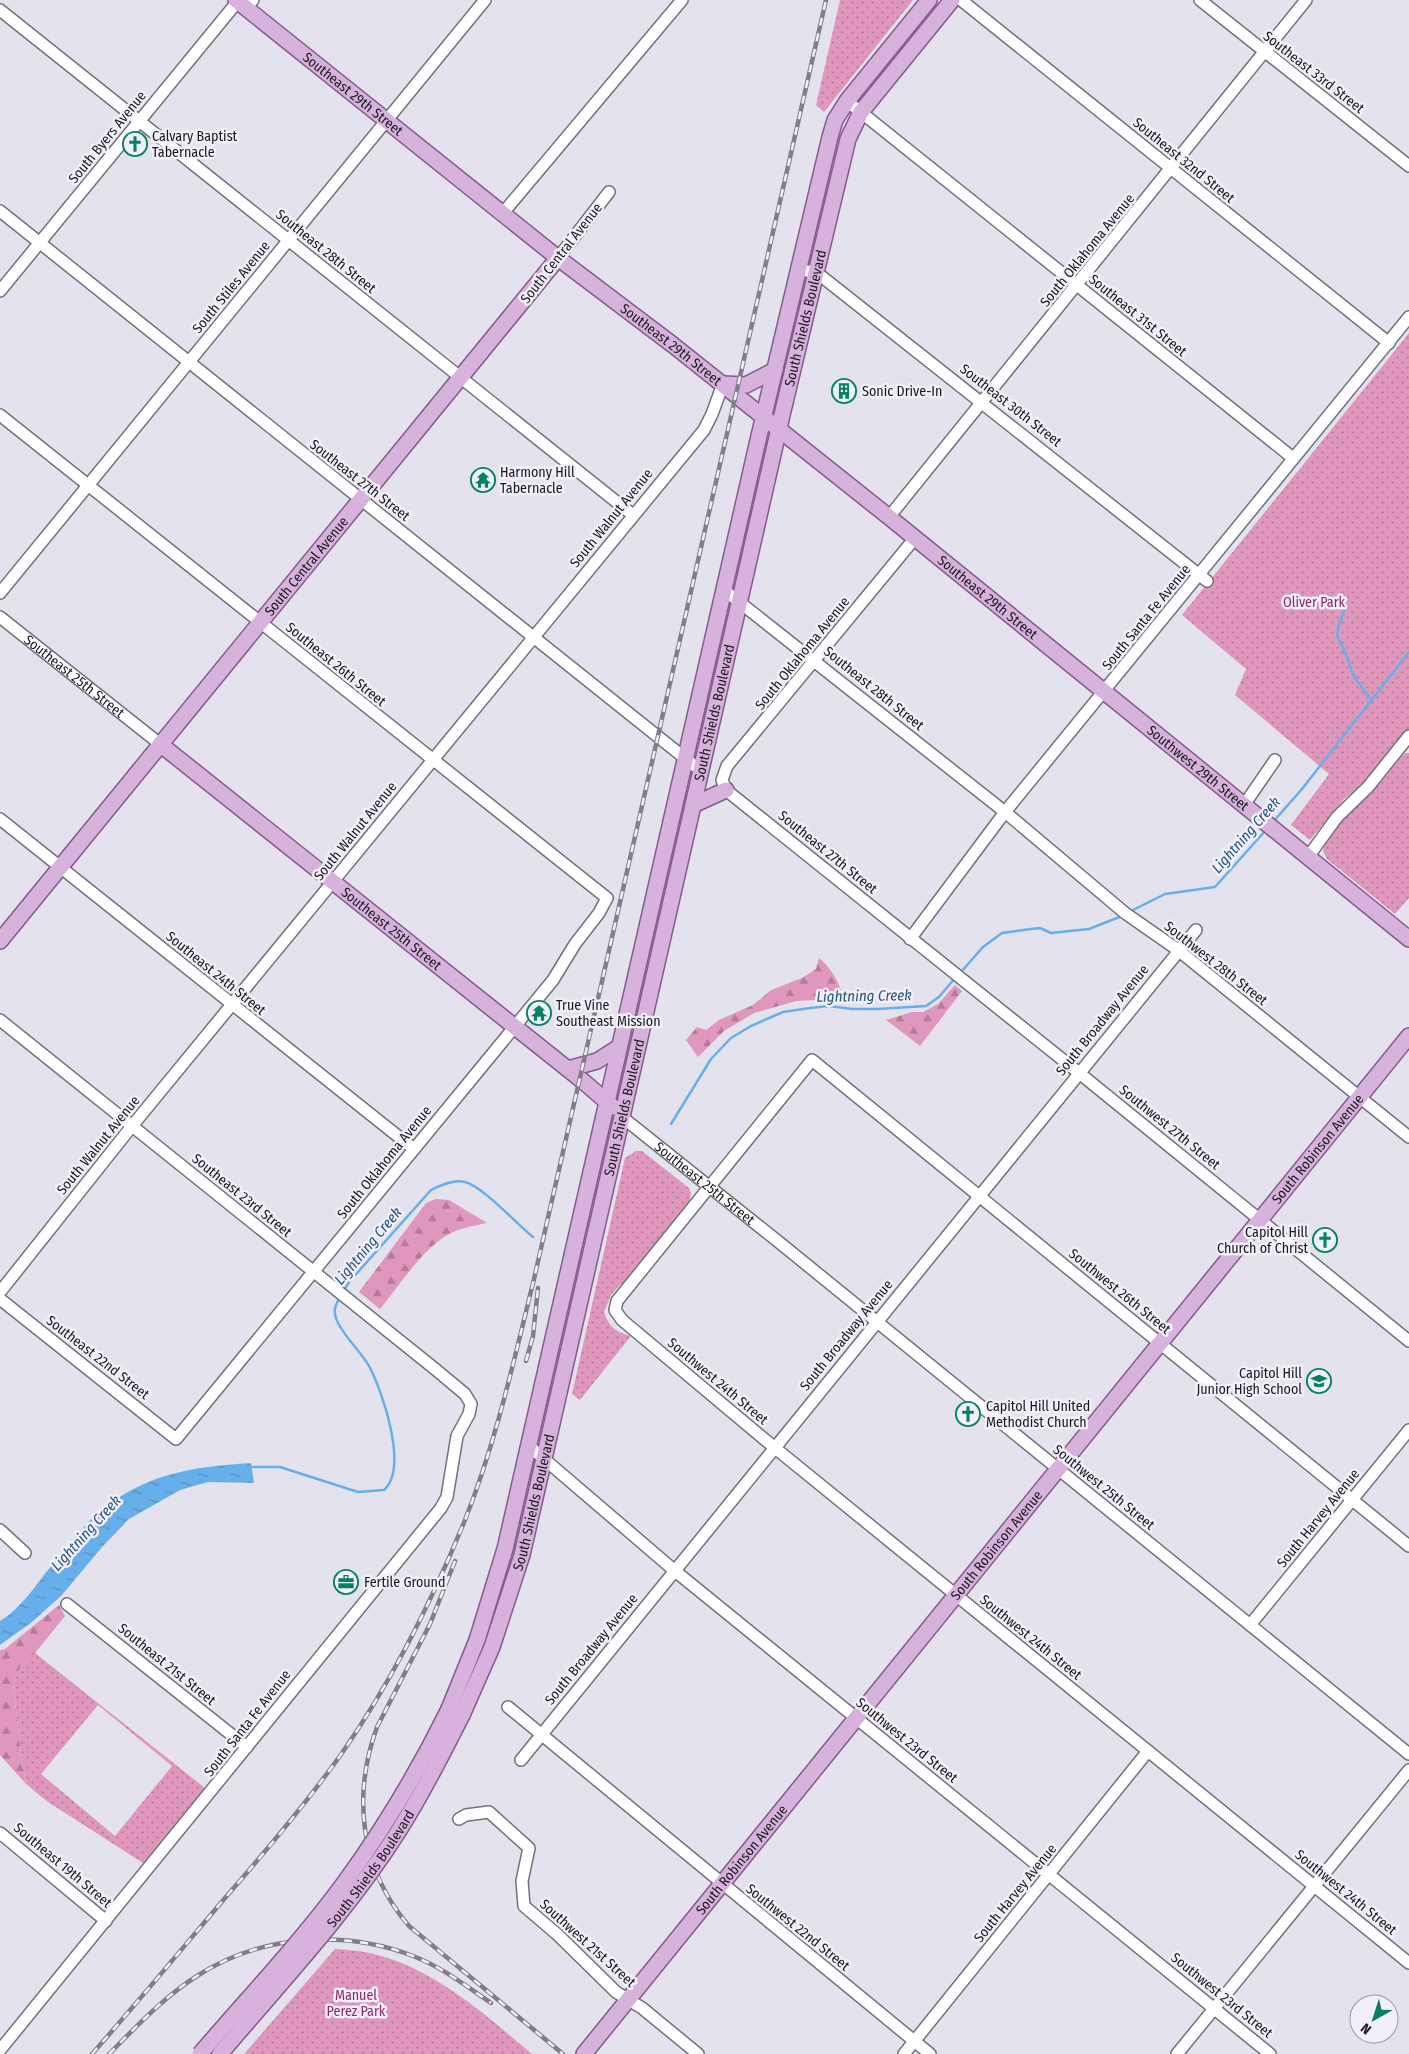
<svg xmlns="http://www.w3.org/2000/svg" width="1409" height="2054" font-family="'Fira Sans Condensed',sans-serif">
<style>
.green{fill:url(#green-dots);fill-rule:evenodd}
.forest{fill:url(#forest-firs)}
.water{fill:url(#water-ripples)}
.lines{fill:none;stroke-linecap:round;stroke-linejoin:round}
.stream{stroke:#67afea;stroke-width:2.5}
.minor-casing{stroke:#73717a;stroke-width:14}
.major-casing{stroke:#845b8a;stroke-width:18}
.minor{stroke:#fff;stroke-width:11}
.major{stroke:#d7b2dd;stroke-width:15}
.rail-casing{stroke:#807f85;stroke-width:4.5}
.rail{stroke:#f2eff9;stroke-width:2.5;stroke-dasharray:8;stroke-linecap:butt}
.major-bridge-casing{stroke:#845b8a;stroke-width:18;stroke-linecap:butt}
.major-bridge{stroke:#d7b2dd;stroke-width:15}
.labels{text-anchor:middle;stroke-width:5;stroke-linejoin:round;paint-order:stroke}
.street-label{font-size:14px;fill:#19191c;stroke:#f2eff9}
.poi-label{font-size:14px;fill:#19191c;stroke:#f2eff9;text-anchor:start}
.park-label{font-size:14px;fill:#8a2b63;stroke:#f2eff9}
.water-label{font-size:15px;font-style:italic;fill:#24577f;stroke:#f2eff9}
</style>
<defs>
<pattern id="green-dots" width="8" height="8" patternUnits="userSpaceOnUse" patternTransform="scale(1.25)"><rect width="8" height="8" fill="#e097bc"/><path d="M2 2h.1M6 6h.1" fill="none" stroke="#b57a98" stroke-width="1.8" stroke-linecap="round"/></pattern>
<pattern id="forest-firs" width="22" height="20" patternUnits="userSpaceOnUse" patternTransform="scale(1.25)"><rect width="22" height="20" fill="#e097bc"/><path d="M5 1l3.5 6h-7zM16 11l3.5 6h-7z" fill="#b57a98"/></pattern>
<pattern id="water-ripples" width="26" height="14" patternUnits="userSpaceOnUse" patternTransform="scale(1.25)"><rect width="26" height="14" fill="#67afea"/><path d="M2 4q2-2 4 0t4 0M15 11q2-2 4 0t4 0" fill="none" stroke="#548ebd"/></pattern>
</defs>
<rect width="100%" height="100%" fill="#e4e2ec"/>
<path class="green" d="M840,0h73l-89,112 -8,-7z
M1409,333v396l-11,10 -35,45 -19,15 -34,41 -19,-15 38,-51 -94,-79 11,-26 -64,-54z
M1405,753h4v145l-14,16 -68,-55 -4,-8c4,-24 44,-52 60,-71 7,-9 14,-19 22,-27z
M636,1151h6l47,37 2,5 -1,8 -65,80 -8,7 -6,7 -7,17c5,15 12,20 27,24l-51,64 -8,-6 53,-236z
M35,1653l170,135 -62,75 -95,-61 -22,-18 -5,-31 -8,-69 8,-19zM98,1705l74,61 -57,70 -74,-62z
M335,1949c79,1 140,57 197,105h-288z"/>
<path class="forest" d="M819,958c12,10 18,21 23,35l-5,6 -41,2 -42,12 -30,18 -26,26 -12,-17 11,-13 9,3 13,-10 34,-15 18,-15 31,-12 14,-9z
M955,985l7,6 -42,55 -34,-26 26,-8h11l15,-8z
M436,1199l13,1 38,23c-14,3 -29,5 -41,13 -23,13 -48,51 -66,73l-21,-17 67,-89z
M59,1605l6,11 -30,37 -14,12 -8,19 8,69 5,31 -26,-29v-105l5,-1z"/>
<path class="water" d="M251,1463l3,20 -46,-1 -28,8 -51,29 -26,27 -42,50 -29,26 -32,23v-24c21,-12 37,-38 52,-56 14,-16 27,-35 43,-49 47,-42 95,-49 156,-53z"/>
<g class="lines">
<path class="stream" d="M1345,608l-6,17 -2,11 9,18 8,23 18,24
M1273,822l29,-33 107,-137
M1129,912l36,-18 50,-7 51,-57
M961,972l22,-25 19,-14 29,-4 9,-1 11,5 38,-4 33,-13
M671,1124l40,-65 20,-21 20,-12 32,-14 27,-4 19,-2 23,3h26l48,-3 13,-9 16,-19
M343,1292l6,-10 82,-92c10,-5 23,-11 34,-8 17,4 52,42 68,55
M250,1467h30l78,25 26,-2c25,-22 -2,-100 -15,-124 -9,-16 -28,-32 -33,-48 -3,-8 0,-14 4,-21"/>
<defs>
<g id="minor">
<path d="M961,0l428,343"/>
<path d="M1200,0l209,166"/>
<path d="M246,8l7,-8"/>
<path d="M0,10l633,505"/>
<path d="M847,101l446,357"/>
<path d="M0,211l701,560"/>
<path d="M503,213l179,-213"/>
<path d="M558,258l51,-66"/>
<path d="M798,270l18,2 391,309"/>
<path d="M0,291l238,-290"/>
<path d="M0,415l607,483 -8,15 -24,31 -22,36 -377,459 -176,-140"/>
<path d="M889,517l417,-517"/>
<path d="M915,538l-188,228 -5,14 4,10 352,282 331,269"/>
<path d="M724,590l281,222 120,101 53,37 231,187"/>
<path d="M0,593l485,-593"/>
<path id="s1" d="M0,617l160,127"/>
<path d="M1244,805l31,-45"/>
<path d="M0,819l414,330"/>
<path d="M1308,857l29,-40 31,-30 41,-51"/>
<path d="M910,939l95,-127 404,-495"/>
<path d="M0,1020l435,349 30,25 6,10 -2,10 -12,22 -10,61 -6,11 -441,542"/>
<path id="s2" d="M622,1117l158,126 629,511"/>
<path d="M0,1292l132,-166 572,-696 8,-16 11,-30"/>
<path d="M529,1446l146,125 595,483"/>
<path d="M0,1530l25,23"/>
<path d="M1409,1546l-597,-486 -195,241 -2,9 7,10 153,128 634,515"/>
<path d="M67,1604l180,143"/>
<path d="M1250,1625l159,-195"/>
<path d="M508,1707l422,347"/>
<path d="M521,1760l675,-830"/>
<path d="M459,1819l7,-4 23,-3 40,36 -7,33 2,25 34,29 58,57 26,16 56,46"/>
<path d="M0,1833l106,88"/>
<path d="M904,2054l244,-303"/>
<path d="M1177,2054l232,-284"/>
</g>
<g id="major">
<path id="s3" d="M236,0l322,258 115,87 216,172 520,422"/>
<path d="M723,384l23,1 29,-15"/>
<path id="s4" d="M160,744l424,338 29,25"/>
<path d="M693,805l33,-15"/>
<path id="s5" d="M0,941l558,-683"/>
<path d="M568,1069l29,-8 22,-14"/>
<path d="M449,1709l28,-69 28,-91 254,-1113 71,-299 5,-17 12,-19 82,-101"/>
<path id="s6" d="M462,1715l30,-68 30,-92 260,-1140 66,-276 13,-27 91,-112"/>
<path id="s7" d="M584,2054l825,-1018"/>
</g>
</defs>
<use href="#minor" class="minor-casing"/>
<use href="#major" class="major-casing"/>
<use href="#minor" class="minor"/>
<use href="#major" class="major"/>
<defs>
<path id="rail" d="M526,1361l7,-25 5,-48
M455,1561l-25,63 -53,103c-25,69 -17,142 32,199l154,128
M92,2054c45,-51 89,-104 133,-156 41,-47 81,-94 117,-145 50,-72 90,-152 123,-233 31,-78 49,-160 69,-241l292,-1279
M109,2054c28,-28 55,-57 88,-78 63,-41 146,-47 216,-20 29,11 53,30 78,47"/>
</defs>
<use href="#rail" class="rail-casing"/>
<use href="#rail" class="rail"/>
<defs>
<g id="major-bridge">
<path d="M200,2054c48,-56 101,-112 145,-172 40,-55 74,-112 104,-173"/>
<path id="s8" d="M220,2054c61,-72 127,-142 178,-222 24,-38 44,-77 64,-117"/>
</g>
</defs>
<use href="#major-bridge" class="major-bridge-casing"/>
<use href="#major-bridge" class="major-bridge"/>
</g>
<defs>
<symbol id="church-ring" viewBox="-11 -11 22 22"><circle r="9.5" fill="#f2eff9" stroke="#058262" stroke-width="1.5"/><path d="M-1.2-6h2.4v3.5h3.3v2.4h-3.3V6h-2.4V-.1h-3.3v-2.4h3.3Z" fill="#058262"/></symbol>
<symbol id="building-ring" viewBox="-11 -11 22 22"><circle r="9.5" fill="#f2eff9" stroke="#058262" stroke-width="1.5"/><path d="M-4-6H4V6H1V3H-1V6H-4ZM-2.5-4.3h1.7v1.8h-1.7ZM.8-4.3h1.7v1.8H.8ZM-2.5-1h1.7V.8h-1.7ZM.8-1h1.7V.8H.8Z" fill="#058262"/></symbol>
<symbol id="temple-ring" viewBox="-11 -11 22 22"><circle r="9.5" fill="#f2eff9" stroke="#058262" stroke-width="1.5"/><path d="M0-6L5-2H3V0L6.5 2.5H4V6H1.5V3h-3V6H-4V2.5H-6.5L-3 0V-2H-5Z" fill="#058262"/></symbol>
<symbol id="school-ring" viewBox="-11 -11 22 22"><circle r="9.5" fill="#f2eff9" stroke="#058262" stroke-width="1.5"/><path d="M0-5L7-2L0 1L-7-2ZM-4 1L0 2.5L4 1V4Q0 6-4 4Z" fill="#058262"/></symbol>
<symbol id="office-ring" viewBox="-11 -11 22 22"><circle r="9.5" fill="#f2eff9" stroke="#058262" stroke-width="1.5"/><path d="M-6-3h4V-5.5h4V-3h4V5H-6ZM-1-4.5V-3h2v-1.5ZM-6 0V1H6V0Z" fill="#058262"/></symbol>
</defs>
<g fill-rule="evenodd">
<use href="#church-ring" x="121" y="130" width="28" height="28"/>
<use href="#building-ring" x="830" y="377" width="28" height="28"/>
<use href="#temple-ring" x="469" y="466" width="28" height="28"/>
<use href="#temple-ring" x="525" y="999" width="28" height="28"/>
<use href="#church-ring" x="1311" y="1226" width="28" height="28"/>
<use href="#school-ring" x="1305" y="1367" width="28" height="28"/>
<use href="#church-ring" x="954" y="1400" width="28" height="28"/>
<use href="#office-ring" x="332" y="1568" width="28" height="28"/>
</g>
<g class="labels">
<g class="street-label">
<text transform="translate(1314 72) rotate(38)" y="5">Southeast 33rd Street</text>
<text dy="5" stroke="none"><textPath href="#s3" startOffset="150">Southeast 29th Street</textPath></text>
<text transform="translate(107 137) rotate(-51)" y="5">South Byers Avenue</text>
<text transform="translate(1184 160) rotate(39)" y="5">Southeast 32nd Street</text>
<text transform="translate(1087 250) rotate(-51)" y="5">South Oklahoma Avenue</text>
<text transform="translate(326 251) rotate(39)" y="5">Southeast 28th Street</text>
<text transform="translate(561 253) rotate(-52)" y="5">South Central Avenue</text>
<text transform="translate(231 287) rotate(-51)" y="5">South Stiles Avenue</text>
<text transform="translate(1138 315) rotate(39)" y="5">Southeast 31st Street</text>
<text dy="5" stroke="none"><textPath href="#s6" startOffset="1440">South Shields Boulevard</textPath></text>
<text dy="5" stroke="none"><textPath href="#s3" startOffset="555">Southeast 29th Street</textPath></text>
<text transform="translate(1011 405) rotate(38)" y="5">Southeast 30th Street</text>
<text transform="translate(360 480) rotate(38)" y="5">Southeast 27th Street</text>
<text transform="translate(611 518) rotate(-51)" y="5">South Walnut Avenue</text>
<text dy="5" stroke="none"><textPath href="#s5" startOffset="484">South Central Avenue</textPath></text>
<text dy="5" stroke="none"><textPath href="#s3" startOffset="960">Southeast 29th Street</textPath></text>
<text transform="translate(1146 617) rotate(-51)" y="5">South Santa Fe Avenue</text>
<text transform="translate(802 653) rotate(-51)" y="5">South Oklahoma Avenue</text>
<text transform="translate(336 664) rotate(39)" y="5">Southeast 26th Street</text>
<text dy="5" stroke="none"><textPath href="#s1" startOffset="95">Southeast 25th Street</textPath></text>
<text transform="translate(874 688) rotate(39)" y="5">Southeast 28th Street</text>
<text dy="5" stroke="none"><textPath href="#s6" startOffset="1035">South Shields Boulevard</textPath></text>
<text dy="5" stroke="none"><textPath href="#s3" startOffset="1231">Southwest 29th Street</textPath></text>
<text transform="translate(355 831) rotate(-51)" y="5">South Walnut Avenue</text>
<text transform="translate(828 852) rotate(39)" y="5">Southeast 27th Street</text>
<text dy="5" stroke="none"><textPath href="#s4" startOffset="296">Southeast 25th Street</textPath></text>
<text transform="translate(1216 963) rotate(38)" y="5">Southwest 28th Street</text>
<text transform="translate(216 973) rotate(39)" y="5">Southeast 24th Street</text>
<text transform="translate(1102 1020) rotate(-51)" y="5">South Broadway Avenue</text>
<text dy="5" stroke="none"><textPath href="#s6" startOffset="630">South Shields Boulevard</textPath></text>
<text transform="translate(1170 1127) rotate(39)" y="5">Southwest 27th Street</text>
<text transform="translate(98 1145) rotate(-51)" y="5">South Walnut Avenue</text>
<text dy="5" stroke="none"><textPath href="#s7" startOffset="1165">South Robinson Avenue</textPath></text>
<text transform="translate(384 1162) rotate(-51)" y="5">South Oklahoma Avenue</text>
<text dy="5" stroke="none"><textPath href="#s2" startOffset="106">Southeast 25th Street</textPath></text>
<text transform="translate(242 1195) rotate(39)" y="5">Southeast 23rd Street</text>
<text transform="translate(1120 1291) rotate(39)" y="5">Southwest 26th Street</text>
<text transform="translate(846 1335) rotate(-51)" y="5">South Broadway Avenue</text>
<text transform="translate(98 1357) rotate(38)" y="5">Southeast 22nd Street</text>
<text transform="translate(718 1381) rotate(40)" y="5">Southwest 24th Street</text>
<text transform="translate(1104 1487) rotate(39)" y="5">Southwest 25th Street</text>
<text dy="5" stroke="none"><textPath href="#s6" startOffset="225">South Shields Boulevard</textPath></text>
<text transform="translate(1318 1518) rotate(-51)" y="5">South Harvey Avenue</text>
<text dy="5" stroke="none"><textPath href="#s7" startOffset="655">South Robinson Avenue</textPath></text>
<text transform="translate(1031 1637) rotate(39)" y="5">Southwest 24th Street</text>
<text transform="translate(591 1649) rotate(-51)" y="5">South Broadway Avenue</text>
<text transform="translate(167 1664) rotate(39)" y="5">Southeast 21st Street</text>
<text transform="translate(247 1723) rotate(-52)" y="5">South Santa Fe Avenue</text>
<text transform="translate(907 1740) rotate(39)" y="5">Southwest 23rd Street</text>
<text dy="5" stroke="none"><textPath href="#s7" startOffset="250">South Robinson Avenue</textPath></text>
<text transform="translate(63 1865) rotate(40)" y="5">Southeast 19th Street</text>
<text dy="5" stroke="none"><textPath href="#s8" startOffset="239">South Shields Boulevard</textPath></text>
<text transform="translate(1346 1892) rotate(39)" y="5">Southwest 24th Street</text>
<text transform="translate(1015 1893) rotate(-51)" y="5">South Harvey Avenue</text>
<text transform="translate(798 1927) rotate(39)" y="5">Southwest 22nd Street</text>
<text transform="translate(588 1943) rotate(42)" y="5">Southwest 21st Street</text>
<text transform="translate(1222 1995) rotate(39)" y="5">Southwest 23rd Street</text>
</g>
<g class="poi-label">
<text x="152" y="141">Calvary Baptist<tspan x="152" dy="16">Tabernacle</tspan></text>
<text x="862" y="396">Sonic Drive-In</text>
<text x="500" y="477">Harmony Hill<tspan x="500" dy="16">Tabernacle</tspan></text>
<text x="556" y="1010">True Vine<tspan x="556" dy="16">Southeast Mission</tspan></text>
<text x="1308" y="1237" text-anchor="end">Capitol Hill<tspan x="1308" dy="16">Church of Christ</tspan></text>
<text x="1302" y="1378" text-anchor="end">Capitol Hill<tspan x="1302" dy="16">Junior High School</tspan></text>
<text x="986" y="1411">Capitol Hill United<tspan x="986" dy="16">Methodist Church</tspan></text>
<text x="364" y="1587">Fertile Ground</text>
</g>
<g class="park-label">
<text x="1314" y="607">Oliver Park</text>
<text x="356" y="2000">Manuel<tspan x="356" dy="16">Perez Park</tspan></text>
</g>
<g class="water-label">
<text transform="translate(1246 835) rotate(-49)" y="5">Lightning Creek</text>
<text transform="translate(864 996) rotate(-1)" y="5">Lightning Creek</text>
<text transform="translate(368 1246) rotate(-50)" y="5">Lightning Creek</text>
<text transform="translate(86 1533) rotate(-48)" y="5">Lightning Creek</text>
</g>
</g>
<g transform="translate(1374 2019) rotate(219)"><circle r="24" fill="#f2eff9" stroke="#9b99a1"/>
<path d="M0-4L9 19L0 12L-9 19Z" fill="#058262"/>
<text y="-8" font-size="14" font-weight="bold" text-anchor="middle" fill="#19191c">N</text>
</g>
</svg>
